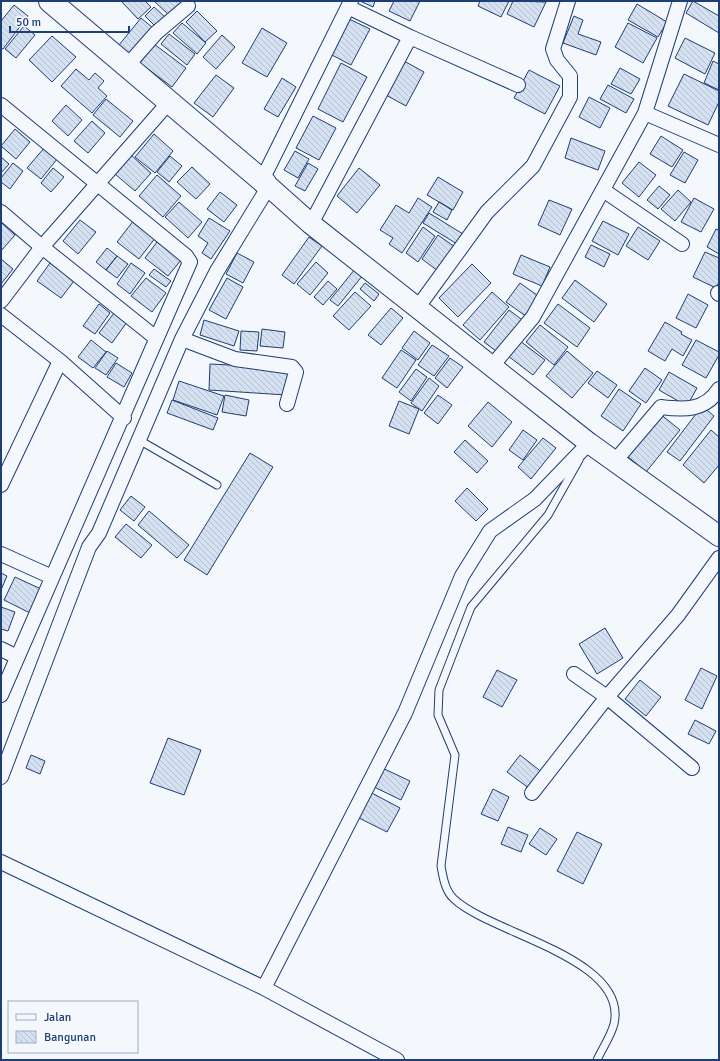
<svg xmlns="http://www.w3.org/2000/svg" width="720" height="1061" font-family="Signika,sans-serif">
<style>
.building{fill:url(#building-back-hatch);stroke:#1d3f73}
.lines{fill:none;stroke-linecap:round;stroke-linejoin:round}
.lane-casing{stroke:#1d3f73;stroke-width:9}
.street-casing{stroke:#1d3f73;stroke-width:16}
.secondary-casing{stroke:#1d3f73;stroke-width:22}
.primary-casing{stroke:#1d3f73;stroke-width:24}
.lane{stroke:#f4f7fb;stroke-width:7}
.street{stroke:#f4f7fb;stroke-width:14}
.secondary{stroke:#f4f7fb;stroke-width:20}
.primary{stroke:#f4f7fb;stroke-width:22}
</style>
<defs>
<pattern id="building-back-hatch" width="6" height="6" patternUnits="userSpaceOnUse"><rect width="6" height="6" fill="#d5e0f0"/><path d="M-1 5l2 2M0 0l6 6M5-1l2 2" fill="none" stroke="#b6c1d1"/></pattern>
</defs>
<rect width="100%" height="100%" fill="#f4f7fb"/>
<path class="building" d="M124,1h21l6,6 -13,12 -16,-17z
M156,1h28l-14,15 -15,-14z
M360,1h15l-2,6z
M394,1h26l-10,20 -21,-10z
M480,1h29l-8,16 -23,-11z
M513,1l33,1 -12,25 -27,-13z
M693,1l26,15v17l-33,-20z
M637,4l30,18 -9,15 -30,-17z
M14,5l14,11 -25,33 -2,-1v-27z
M154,7l11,10 -9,10 -11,-11z
M197,11l20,20 -12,11 -19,-20z
M574,16l9,4 -5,14 23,8 -5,13 -33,-12z
M141,18l12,10 -22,27 -12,-10z
M349,19l21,10 -19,36 -21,-11z
M182,23l24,20 -9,11 -24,-21z
M628,23l29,15 -14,25 -28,-16z
M24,26l11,9 -19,23 -11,-9z
M262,28l25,15 -20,34 -25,-14z
M169,34l26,20 -8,11 -26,-21z
M222,35l13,12 -19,22 -13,-12z
M52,36l24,21 -24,25 -23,-22z
M685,38l30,15 -10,21 -30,-16z
M154,44l32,24 -14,19 -32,-24z
M404,61l20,11 -18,34 -20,-11z
M713,61l6,3v26l-15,-7z
M341,63l26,14 -24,45 -25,-13z
M620,68l20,11 -9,15 -20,-10z
M76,69l13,11 6,-7 9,8 -6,7 9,8 -15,17 -31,-27z
M529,70l31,16 -15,28 -31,-16z
M684,74l35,17v11l-11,23 -40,-19z
M216,75l18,13 -21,29 -19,-14z
M282,78l14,9 -18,30 -14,-8z
M608,85l26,14 -8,14 -26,-14z
M589,97l21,11 -10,20 -21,-11z
M106,99l27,22 -13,16 -27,-22z
M66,105l16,15 -14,16 -16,-15z
M313,116l23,12 -17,32 -23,-12z
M92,121l13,12 -17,20 -14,-12z
M15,129l15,13 -14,17 -15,-13z
M154,134l19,17 -18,22 -20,-16z
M661,136l22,14 -11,17 -22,-13z
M571,138l34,13 -7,19 -33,-12z
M45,147l13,11 -17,21 -14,-11z
M295,151l14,8 -11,19 -14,-8z
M684,152l14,8 -13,23 -15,-8z
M131,155l20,18 -16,18 -20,-17z
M170,156l12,10 -13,16 -12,-10z
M1,157l8,7 -8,9z
M639,162l17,13 -17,22 -17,-14z
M13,163l10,8 -13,18 -9,-7v-4z
M308,163l10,6 -13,22 -10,-5z
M192,167l18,17 -14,15 -19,-17z
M53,168l11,9 -13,15 -10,-9z
M359,168l21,17 -23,28 -20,-17z
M157,175l24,21 -18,21 -24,-21z
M438,177l25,15 -10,18 -26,-15z
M659,186l11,9 -12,14 -11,-9z
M678,190l13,12 -16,19 -14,-12z
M220,192l17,13 -13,17 -17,-13z
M418,198l14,9 -30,46 -13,-9 4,-6 -13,-8 16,-25 13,8z
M694,198l20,11 -13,23 -20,-10z
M549,200l23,9 -12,26 -22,-10z
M179,202l23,20 -14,16 -23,-21z
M439,202l13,8 -5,10 -14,-8z
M429,213l34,21 -6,10 -34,-21z
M209,218l21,13 -19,28 -9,-6 6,-10 -10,-7z
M80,220l16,12 -18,22 -15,-13z
M134,220l22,17 -17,22 -22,-17z
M603,221l26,13 -11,21 -26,-14z
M2,223l13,12 -14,16v-28z
M423,227l12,9 -17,26 -12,-9z
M638,227l22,14 -12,19 -22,-14z
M716,229l3,1v24l-12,-7z
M438,235l17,12 -17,24 -16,-12z
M309,237l13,9 -28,38 -12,-9z
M157,242l24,18 -13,16 -23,-18z
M591,245l19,9 -6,13 -19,-10z
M107,248l10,8 -11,14 -10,-8z
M705,252l14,6v24l-3,6 -23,-11z
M237,253l17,9 -11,21 -17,-9z
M521,255l29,12 -8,19 -29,-12z
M117,256l11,8 -11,14 -11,-8z
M1,259l12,10 -12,15z
M316,262l12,11 -18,22 -13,-11z
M50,263l24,18 -13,17 -24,-17z
M131,263l14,10 -15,21 -13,-10z
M472,264l19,19 -33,34 -19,-19z
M154,269l17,12 -5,6 -17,-12z
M355,269l8,6 -25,31 -8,-6z
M146,278l20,15 -14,19 -21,-16z
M227,278l16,9 -17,32 -17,-9z
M575,280l32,24 -13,18 -32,-24z
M328,281l9,8 -14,16 -9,-8z
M365,283l14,11 -5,7 -14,-12z
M520,283l21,15 -14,19 -21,-15z
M355,292l16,14 -22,24 -16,-14z
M492,292l17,15 -29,33 -17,-15z
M688,294l20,11 -12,23 -20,-10z
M99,304l11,9 -15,21 -12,-8z
M558,304l32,24 -13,19 -33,-24z
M391,308l12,10 -22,27 -13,-10z
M509,310l16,12 -25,32 -16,-12z
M114,313l13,9 -15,21 -13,-10z
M204,320l35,11 -5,15 -34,-11z
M665,322l17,10 -1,2 11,6 -9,16 -11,-7 -7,12 -17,-10z
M540,325l28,22 -14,18 -28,-23z
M262,329l23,3 -2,16 -23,-2z
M241,331l18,1 -2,19 -17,-1z
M414,331l16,12 -12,17 -16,-12z
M91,340l15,12 -13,16 -15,-11z
M696,340l23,12v3l-13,23 -24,-13z
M520,341l25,19 -12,15 -25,-19z
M432,345l17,11 -15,20 -16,-11z
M401,350l15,10 -19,28 -15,-10z
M107,351l11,7 -12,17 -11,-7z
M567,351l26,22 -21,25 -26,-22z
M450,358l13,9 -16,21 -12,-10z
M116,363l16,10 -8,14 -17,-10z
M210,364l78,4 -2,27 -77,-5z
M645,368l17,12 -16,23 -17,-12z
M416,369l11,8 -16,24 -12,-9z
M597,371l20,14 -9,13 -20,-15z
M669,372l28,16 -10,18 -28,-16z
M429,378l10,8 -17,25 -11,-8z
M179,381l45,15 -7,19 -44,-15z
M619,389l22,15 -18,27 -22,-15z
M225,395l24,5 -3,16 -24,-4z
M438,395l14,10 -14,19 -14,-11z
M172,400l46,18 -5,12 -46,-17z
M399,401l20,8 -10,25 -20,-8z
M488,402l24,20 -20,25 -24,-21z
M702,406l12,10 -34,45 -13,-9z
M659,413l21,17 -34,42 -20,-17z
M523,430l14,10 -14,20 -14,-10z
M711,430l8,7v28l-15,18 -21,-18z
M543,438l13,10 -25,31 -13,-12z
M465,440l23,21 -11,12 -23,-21z
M250,453l23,14 -66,108 -23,-15z
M467,488l21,21 -12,12 -21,-20z
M131,496l14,11 -11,14 -14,-11z
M149,511l40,34 -12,13 -39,-33z
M126,524l26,21 -11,13 -26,-21z
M1,573l6,3 -6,14z
M15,577l26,12 -11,24 -26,-13z
M1,607l14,5 -7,19 -7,-2z
M605,628l18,30 -26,16 -18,-30z
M701,668l16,8 -15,33 -17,-9z
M497,670l20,10 -15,27 -19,-10z
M640,680l21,17 -15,19 -21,-17z
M695,720l21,11 -7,13 -21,-10z
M168,738l33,12 -17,45 -34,-12z
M31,755l14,6 -5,13 -14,-6z
M520,755l23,18 -13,16 -23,-17z
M378,766l32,15 -9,19 -31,-15z
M493,789l16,8 -11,24 -17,-7z
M370,792l30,16 -13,24 -30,-15z
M508,827l20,8 -7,17 -20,-8z
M540,828l17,11 -11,16 -17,-11z
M577,832l25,12 -19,40 -26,-13z"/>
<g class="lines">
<defs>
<path id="lane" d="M139,440l78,45
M579,460l-31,55 -77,92 -32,83 -1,25 17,40 -14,111c2,11 4,25 13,33 37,35 175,59 160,125 -3,12 -12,25 -17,36"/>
<path id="street" d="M348,7l62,30 108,48
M127,66l29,-33 32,-27
M1,105l185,151 4,6 -189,433
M645,113l74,32
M262,180l89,-179
M603,190l79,54
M1,212l41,35 114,91
M311,224l99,-187
M718,293l1,1
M1,301l41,-54 128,-146
M418,307l69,-95 46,-46 37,-69v-21l-13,-16 -4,-11 15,-48
M1,315l59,46 64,57
M182,339l53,20 57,8 4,5 -9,32
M492,366l41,-49 112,-204 35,-112
M615,461l46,-54c23,3 44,4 58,-18
M1,485l59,-124
M1,554l51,23
M1,649l16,8
M574,674l33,23 85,71
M1,777l88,-230 10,-14 83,-194 35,-68 52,-85
M532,793l75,-96 71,-82 41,-57
M1,862l263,126 133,72
M264,988l141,-275 57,-137 28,-45 45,-32 54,-56"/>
<path id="secondary" d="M265,183l46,41 278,219 130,93"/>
<path id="primary" d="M50,1l215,182"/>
</defs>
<use href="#lane" class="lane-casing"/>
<use href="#street" class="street-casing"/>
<use href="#secondary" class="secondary-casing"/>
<use href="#primary" class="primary-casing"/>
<use href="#lane" class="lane"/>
<use href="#street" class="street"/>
<use href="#secondary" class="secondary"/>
<use href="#primary" class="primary"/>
</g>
<rect width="720" height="1061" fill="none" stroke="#1d3f73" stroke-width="4"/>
<rect x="8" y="1001" width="130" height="52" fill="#f4f7fb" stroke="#9eadc5"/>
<rect x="16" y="1014" width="20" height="6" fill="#f4f7fb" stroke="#9eadc5"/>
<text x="44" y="1021" font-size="12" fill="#1d3f73">Jalan</text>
<rect x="16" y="1031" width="20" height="12" fill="url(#building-back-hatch)" stroke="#9eadc5"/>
<text x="44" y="1041" font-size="12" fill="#1d3f73">Bangunan</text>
<path d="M10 26v6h119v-6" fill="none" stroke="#1d3f73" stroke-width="2"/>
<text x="16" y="26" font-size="12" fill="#1d3f73" stroke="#f4f7fb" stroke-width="3" paint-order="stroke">50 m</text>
</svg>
